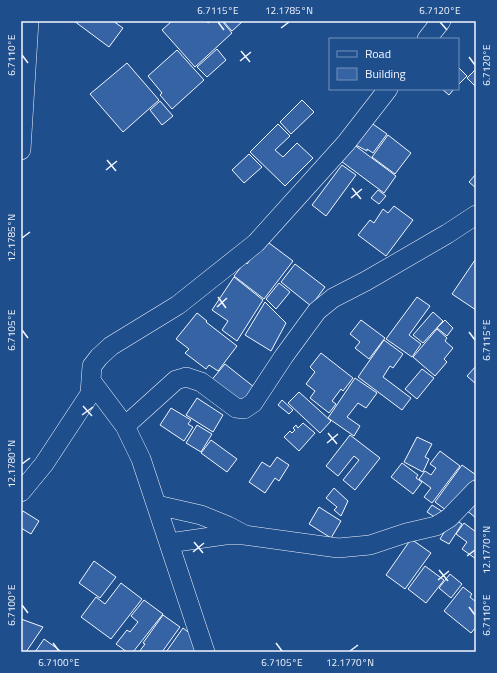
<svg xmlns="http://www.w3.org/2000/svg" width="497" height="673" font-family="'Titillium Web',sans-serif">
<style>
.building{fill:#3563a3;stroke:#f2f6ff}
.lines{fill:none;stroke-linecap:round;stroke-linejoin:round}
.minor-casing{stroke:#f2f6ff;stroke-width:20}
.minor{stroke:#1f4e8c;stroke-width:19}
.ticks{fill:none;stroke:#f2f6ff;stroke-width:1.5}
.neatline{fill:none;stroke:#f2f6ff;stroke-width:1.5}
.ticks-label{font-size:10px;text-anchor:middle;fill:#f2f6ff}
</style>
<rect width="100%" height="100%" fill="#1f4e8c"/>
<path class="building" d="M74,21h39l10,7 -14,19z
M172,21h34l2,2 3,-2h11l10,12 -37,34 -33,-37z
M223,21h20l-11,10z
M217,49l9,11 -19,17 -10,-10z
M177,50l27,30 -32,29 -12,-14 2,-2 -14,-17z
M127,63l32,37 -36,32 -33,-38z
M458,67l9,9 -9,9z
M476,69v18l-9,-9z
M442,89h12l-5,6z
M302,100l12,12 -23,22 -11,-12z
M160,101l13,15 -11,9 -12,-15z
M370,122l17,12 -14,19 -6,-4v2l-13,-7z
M278,124l12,12 -15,14 8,7 14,-14 16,15 -28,28 -35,-34z
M388,135l23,18 -16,21 -23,-17z
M353,144l43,32 -12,17 -43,-32z
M249,154l13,13 -18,16 -12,-13z
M342,165l14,10 -30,41 -14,-11z
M476,174v14l-7,-6z
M378,190l8,6 -7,8 -8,-6z
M394,206l19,14 -27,36 -28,-21 12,-15 4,3 9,-14 5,4z
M265,240l28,21 -29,38 -30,-23 11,-14 2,2z
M475,260l1,1v49l-24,-16z
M295,264l30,23 -14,19 -30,-24z
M234,277l29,23 -26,41 -15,-11 6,-9 -16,-11z
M279,283l11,9 -14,17 -10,-10z
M417,297l13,9 -21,29 12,9 -9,13 -26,-18z
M265,302l21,21 -15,28 -26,-16z
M433,312l10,9 -20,22 -10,-8z
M197,313l10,8 -1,1 31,24 -19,25 -9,-6 -3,4 -21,-16 4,-4 -13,-10z
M361,320l24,18 -16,21 -14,-11 5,-6 -10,-8z
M445,320l8,8 -6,8 -10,-8z
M437,329l10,9 -2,3 8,7 -9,11 3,3 -12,14 -22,-19z
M384,340l19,14 -10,14 -3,-2 -7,11 28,21 -9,12 -44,-33z
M321,353l32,25 -10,13 -2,-2 -9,12 4,3 -7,9 -19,-15 5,-7 -9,-7 9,-12 -5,-5z
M225,364l34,27 -16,19 -34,-27z
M476,366v18l-9,-8z
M422,369l12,9 -17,21 -12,-10z
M355,378l22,15 -11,15 -8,-5 -11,14 13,9 -6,10 -26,-18z
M299,392l32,29 -11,12 -32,-30z
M197,398l26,17 -10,17 -27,-17z
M282,400l11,10 -4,4 -11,-9z
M171,408l20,12 -3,4 5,3 -9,14 -24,-16z
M303,423l12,10 -16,18 -15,-14 6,-6 2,2 3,-3 -2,-2 3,-3 2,3z
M197,425l15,9 -11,18 -15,-9z
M350,435l30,23 -25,32 -12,-10 16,-20 -5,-4 -16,20 -12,-10z
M417,437l15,7 -7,13 4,2 -6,13 -19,-10z
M211,440l26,19 -10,13 -26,-19z
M440,451l20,15 -28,37 -8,-6 7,-9 -12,-9 6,-8 6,4 5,-7 -6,-4z
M277,457l12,8 -10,16 -4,-3 -10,15 -16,-11 13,-20 8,5z
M402,463l16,12 -2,3 6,4 -9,12 -22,-17z
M462,465l14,10v3l-26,35 -15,-11z
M476,486v32l-16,-13z
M334,488l14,13 -7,15 -7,-6 3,-3 -11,-9z
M432,505l30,19 -13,20 -9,-5 8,-13 -21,-14z
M319,507l22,14 -10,17 -22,-14z
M23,511l16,10 -8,13 -10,-6v-14z
M464,523l12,9v27l-14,-10 5,-7 -11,-8z
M411,539l20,14 -26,36 -19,-14z
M94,561l22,16 -16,21 -21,-15z
M425,566l19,14 -18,23 -18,-14z
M450,574l12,10 -11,14 -12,-10z
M121,583l21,16 -31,40 -30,-22 15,-20 9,7z
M463,587l9,7 -2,3 6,5v25l-5,6 -27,-22z
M144,600l19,14 -30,38h-6l-11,-8 11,-14 3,2 8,-10 -7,-6z
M163,615l17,12 -18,25h-23l6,-8 -2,-1z
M21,619l22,8 -17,25h-5z
M183,628l21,16 -6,8h-32z
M44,639l18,13h-27z"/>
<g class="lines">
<defs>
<path id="minor" d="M427,39l14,-18
M21,150l8,-129
M92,382l33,44 16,33 64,193
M125,426l51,-46 10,-3 15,5 35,26 8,1 9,-6 31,-47 33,-45 16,-13 33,-17 81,-47 29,-19
M21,492l23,-28 46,-70 2,-28 7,-9 12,-11 67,-41 78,-62 90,-100 42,-54
M157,505l44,10 27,11 15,8
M169,543l56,-8h19l94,13 32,-3 36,-12 30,-7 13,-8 27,-28"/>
</defs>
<use href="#minor" class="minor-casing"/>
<use href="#minor" class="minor"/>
</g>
<path class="ticks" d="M218,22l6,8M440,22l7,8M281,28l8,-6M241,51l9,11M22,55l6,8M469,57l6,8M240,61l11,-9M107,160l9,11M106,170l11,-9M352,188l9,11M351,198l11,-9M22,238l8,-6M218,297l8,11M217,307l10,-9M22,330l6,8M469,332l6,8M83,406l9,10M82,415l11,-8M328,433l9,11M327,443l11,-9M22,464l8,-6M194,542l9,11M193,552l11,-9M467,556l8,-6M439,570l9,11M438,580l11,-9M22,605l6,8M469,607l6,8M53,643l6,8M276,643l6,8M350,651l8,-6"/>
<rect width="497" height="673" fill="none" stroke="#1f4e8c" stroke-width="44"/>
<rect x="329" y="38" width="130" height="52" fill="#1f4e8c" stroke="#7391ba"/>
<rect x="337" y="51" width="20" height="6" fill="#1f4e8c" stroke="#7391ba"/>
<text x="365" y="58" font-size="12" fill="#f2f6ff">Road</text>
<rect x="337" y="68" width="20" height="12" fill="#3563a3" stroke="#7391ba"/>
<text x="365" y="78" font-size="12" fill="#f2f6ff">Building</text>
<rect x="22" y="22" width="453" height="629" class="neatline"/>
<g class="ticks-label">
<text x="218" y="14">6.7115°E</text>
<text x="289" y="14">12.1785°N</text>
<text x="440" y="14">6.7120°E</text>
<text transform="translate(11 55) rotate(-90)" y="4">6.7110°E</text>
<text transform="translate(486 65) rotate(-90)" y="4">6.7120°E</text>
<text transform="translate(11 238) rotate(-90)" y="4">12.1785°N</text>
<text transform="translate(11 330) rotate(-90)" y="4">6.7105°E</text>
<text transform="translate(486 340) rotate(-90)" y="4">6.7115°E</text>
<text transform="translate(11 464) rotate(-90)" y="4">12.1780°N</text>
<text transform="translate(486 550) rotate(-90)" y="4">12.1770°N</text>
<text transform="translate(11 605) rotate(-90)" y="4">6.7100°E</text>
<text transform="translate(486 615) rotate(-90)" y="4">6.7110°E</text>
<text x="59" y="666">6.7100°E</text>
<text x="282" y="666">6.7105°E</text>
<text x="350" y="666">12.1770°N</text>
</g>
</svg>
